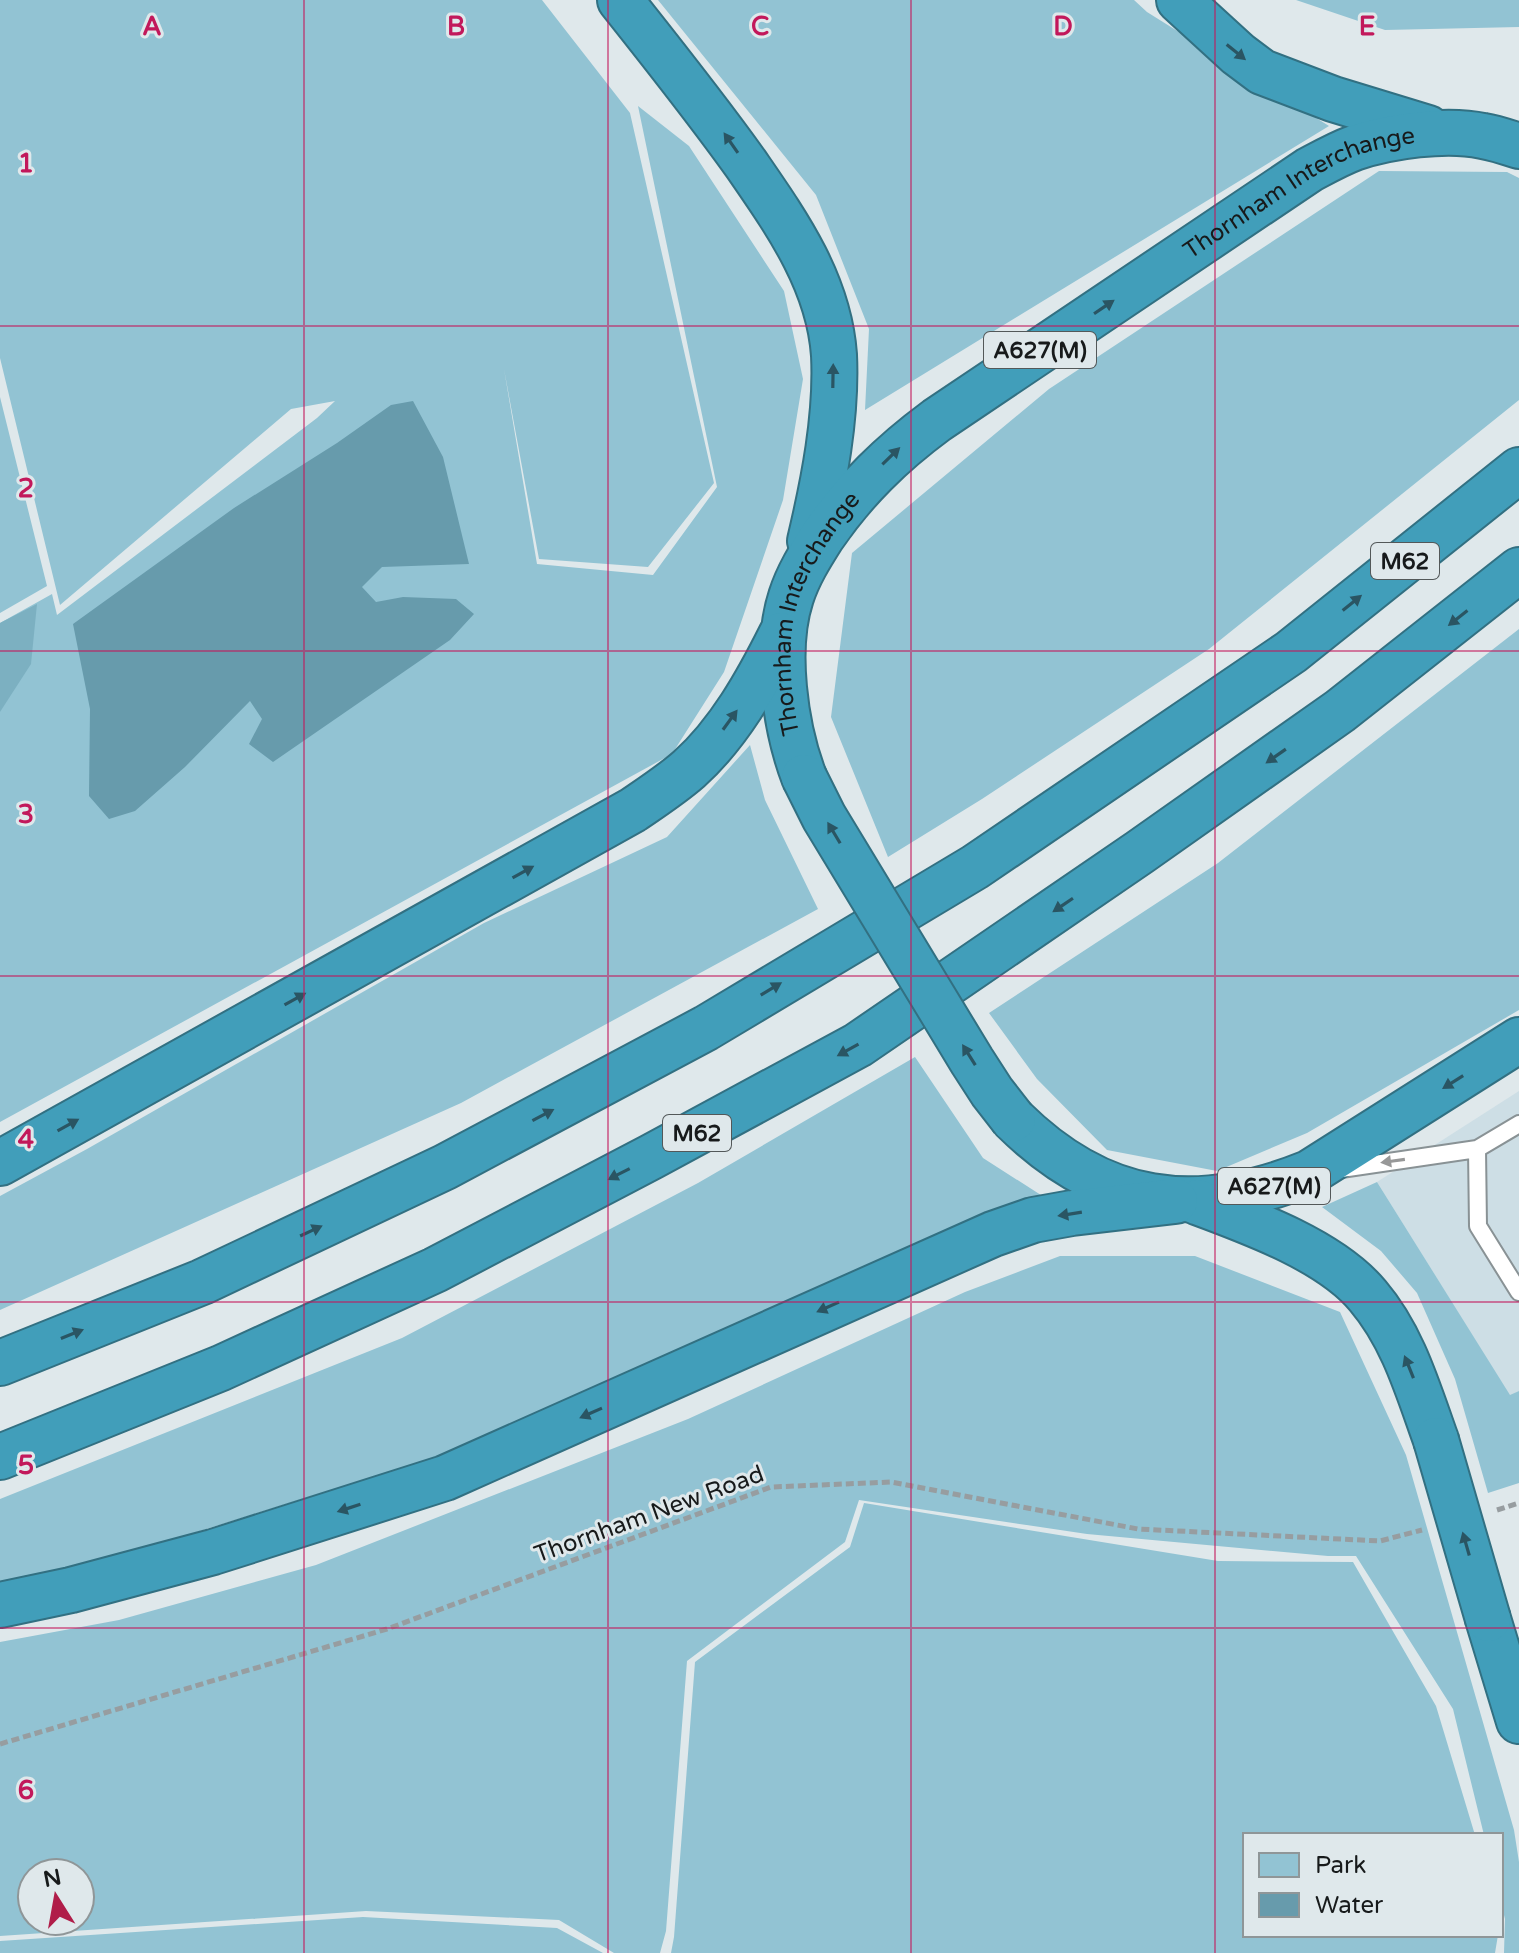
<svg xmlns="http://www.w3.org/2000/svg" width="1519" height="1953" font-family="'Varela Round',sans-serif">
<style>
.built{fill:#cddee5}
.green{fill:#92c3d3;fill-rule:evenodd}
.forest{fill:#7cb0c1}
.water{fill:#679bac}
.lines{fill:none;stroke-linecap:round;stroke-linejoin:round}
.lane-casing{stroke:#899295;stroke-width:20}
.highway-casing{stroke:#327082;stroke-width:48}
.path{stroke:#979da0;stroke-width:5;stroke-dasharray:8 4;stroke-linecap:butt}
.lane{stroke:#fff;stroke-width:16}
.highway{stroke:#419eba;stroke-width:44}
.highway-bridge-casing{stroke:#327082;stroke-width:48;stroke-linecap:butt}
.highway-bridge{stroke:#419eba;stroke-width:44}
.oneway{fill:#2a5563}
.oneway2{fill:#979898}
.grid{fill:none;stroke:#c2185b;stroke-width:2;stroke-opacity:0.55}
.labels{text-anchor:middle;stroke-width:6;stroke-linejoin:round;paint-order:stroke}
.shield{fill:#dfe8eb;stroke:#535859;stroke-width:2}
.shield-label{font-size:22px;font-weight:bold;fill:#171a1b}
.street-label{font-size:24px;fill:#171a1b;stroke:#dfe8eb}
.grid-label{font-size:26px;text-anchor:middle;font-weight:bold;fill:#c2185b;stroke:#dfe8eb;stroke-width:6;stroke-linejoin:round;paint-order:stroke}
</style>
<rect width="100%" height="100%" fill="#dfe8eb"/>
<path class="built" d="M1519,1091v300l-9,5 -133,-214z"/>
<path class="green" d="M0,0h542l88,113 84,370 -66,84 -109,-8 -35,-190 33,195 116,11 64,-88 -79,-381 51,40 95,145 19,88 -20,121 -59,172 -52,82 -672,368v-499l52,-29 5,21 260,-197 18,-17 -44,8 -231,196 -60,-247z
M658,0h476l13,12 182,114 -464,284 4,-81 -53,-134z
M1296,0h223v27l-134,3z
M1379,171l128,1 12,6v222l-310,249 -227,150 -94,58 -57,-140 21,-164 197,-164z
M0,397l47,189 -47,27z
M1519,629v381l-212,123 -90,38 -110,-21 -70,-71 -48,-66 229,-150z
M750,745l15,55 53,109 -357,194 -461,207v-114l87,-47 397,-226 183,-86z
M915,1057l68,101 61,39 -565,247 -369,115 -110,23v-83l402,-161 296,-155z
M1377,1182l133,213 9,-4v92l-31,10 -33,-114 -38,-86 -36,-42 -59,-44z
M1060,1256h135l145,56 66,143 108,375 5,32v91h-15l1,-34 -4,-16v-68h-17l-31,-126 -97,-153h-28l-241,-22 -228,-34 -14,42 -158,119 -21,270 -6,22h-46l-55,-33 -193,-9 -366,25v-294l119,-22 197,-55 372,-146 277,-127zM32,1873h48v48h-48z
M864,1503l354,58 135,1 83,144 39,129h-230v100h253l-3,18h-824l3,-16 21,-275 155,-115z
M363,1917l194,11 46,25h-603v-12z"/>
<path class="forest" d="M37,604l-6,60 -31,48v-89z"/>
<path class="water" d="M413,401l30,56 26,107 -87,3 -20,20 14,15 27,-5 53,2 18,15 -24,26 -177,122 -24,-18 13,-25 -12,-18 -65,66 -50,44 -26,8 -20,-23 1,-87 -17,-85 161,-116 103,-65 54,-38z"/>
<g class="lines">
<defs>
<path id="lane" d="M1477,1149l1,77 41,66
M1341,1169l136,-20 42,-25"/>
<g id="highway">
<path d="M620,0c43,54 86,108 126,164 40,58 83,118 88,191 3,61 -10,127 -24,186"/>
<path d="M1179,0l59,54 24,18 71,27 95,29"/>
<path id="s1" d="M804,777c-19,-50 -30,-128 -13,-180 7,-22 19,-41 31,-60 33,-48 69,-83 115,-117l372,-250c15,-8 29,-16 45,-22 36,-12 92,-20 129,-12 12,2 24,6 36,10"/>
<path d="M1013,1119c89,88 182,100 296,54l210,-133"/>
<path d="M0,1163l633,-353c19,-13 39,-26 56,-41 40,-36 68,-86 92,-134"/>
<path d="M1197,1202c54,20 134,49 171,94 35,41 50,94 68,144"/>
<path d="M0,1363l202,-81 243,-115 261,-139 269,-161 316,-215 228,-182"/>
<path d="M0,1457l221,-89 214,-98 216,-113 207,-112 282,-193 200,-141 179,-141"/>
<path d="M0,1605l71,-15 142,-38 232,-74 548,-244 40,-14 39,-7 103,-12"/>
<path d="M1488,1619l31,102"/>
</g>
</defs>
<use href="#lane" class="lane-casing"/>
<use href="#highway" class="highway-casing"/>
<path class="path" d="M1497,1510l22,-7
M0,1744l387,-115 384,-142 120,-5 247,47 242,12 42,-11"/>
<use href="#lane" class="lane"/>
<use href="#highway" class="highway"/>
<defs>
<path id="highway-bridge" d="M804,777l20,40 148,244 20,31 21,27
M1436,1440l52,179"/>
</defs>
<use href="#highway-bridge" class="highway-bridge-casing"/>
<use href="#highway-bridge" class="highway-bridge"/>
</g>
<defs><path id="oneway-solid" d="M-6-.8H1V-3.2L6.5 0L1 3.2V.8H-6Z" transform="scale(2)"/></defs>
<g class="oneway">
<use href="#oneway-solid" transform="translate(1236 52) rotate(39)"/>
<use href="#oneway-solid" transform="translate(731 143) rotate(-125)"/>
<use href="#oneway-solid" transform="translate(1104 307) rotate(-34)"/>
<use href="#oneway-solid" transform="translate(833 376) rotate(-89)"/>
<use href="#oneway-solid" transform="translate(891 456) rotate(-44)"/>
<use href="#oneway-solid" transform="translate(1352 603) rotate(-39)"/>
<use href="#oneway-solid" transform="translate(1458 618) rotate(142)"/>
<use href="#oneway-solid" transform="translate(730 720) rotate(-54)"/>
<use href="#oneway-solid" transform="translate(1276 756) rotate(145)"/>
<use href="#oneway-solid" transform="translate(834 833) rotate(-121)"/>
<use href="#oneway-solid" transform="translate(523 872) rotate(-29)"/>
<use href="#oneway-solid" transform="translate(1063 905) rotate(146)"/>
<use href="#oneway-solid" transform="translate(771 989) rotate(-31)"/>
<use href="#oneway-solid" transform="translate(295 999) rotate(-29)"/>
<use href="#oneway-solid" transform="translate(848 1050) rotate(151)"/>
<use href="#oneway-solid" transform="translate(969 1055) rotate(-122)"/>
<use href="#oneway-solid" transform="translate(1453 1082) rotate(148)"/>
<use href="#oneway-solid" transform="translate(543 1115) rotate(-28)"/>
<use href="#oneway-solid" transform="translate(68 1125) rotate(-29)"/>
<use href="#oneway-solid" transform="translate(619 1174) rotate(153)"/>
<use href="#oneway-solid" transform="translate(1070 1214) rotate(171)"/>
<use href="#oneway-solid" transform="translate(311 1231) rotate(-25)"/>
<use href="#oneway-solid" transform="translate(828 1307) rotate(156)"/>
<use href="#oneway-solid" transform="translate(72 1334) rotate(-22)"/>
<use href="#oneway-solid" transform="translate(1409 1367) rotate(-112)"/>
<use href="#oneway-solid" transform="translate(591 1413) rotate(156)"/>
<use href="#oneway-solid" transform="translate(349 1508) rotate(162)"/>
<use href="#oneway-solid" transform="translate(1466 1544) rotate(-106)"/>
</g>
<use class="oneway2" href="#oneway-solid" transform="translate(1393 1161) rotate(172)"/>
<path class="grid" d="M304,0v1953M608,0v1953M911,0v1953M1215,0v1953M0,326h1519M0,651h1519M0,976h1519M0,1302h1519M0,1628h1519"/>
<g class="labels">
<g class="shield">
<rect x="984" y="332" width="112" height="36" rx="6"/>
<rect x="1371" y="543" width="68" height="36" rx="6"/>
<rect x="663" y="1115" width="68" height="36" rx="6"/>
<rect x="1218" y="1168" width="112" height="36" rx="6"/>
</g>
<g class="shield-label">
<text x="1040" y="358">A627(M)</text>
<text x="1405" y="569">M62</text>
<text x="697" y="1141">M62</text>
<text x="1274" y="1194">A627(M)</text>
</g>
<g class="street-label">
<text dy="8" stroke="none"><textPath href="#s1" startOffset="846">Thornham Interchange</textPath></text>
<text dy="8" stroke="none"><textPath href="#s1" startOffset="174">Thornham Interchange</textPath></text>
<text transform="translate(649 1514) rotate(-20)" y="8">Thornham New Road</text>
</g>
</g>
<g class="grid-label">
<text x="152" y="35">A</text>
<text x="456" y="35">B</text>
<text x="760" y="35">C</text>
<text x="1063" y="35">D</text>
<text x="1367" y="35">E</text>
<text x="26" y="172">1</text>
<text x="26" y="497">2</text>
<text x="26" y="823">3</text>
<text x="26" y="1148">4</text>
<text x="26" y="1474">5</text>
<text x="26" y="1799">6</text>
</g>
<rect x="1243" y="1833" width="260" height="104" fill="#dfe8eb" stroke="#8f9698" stroke-width="2"/>
<rect x="1259" y="1853" width="40" height="24" fill="#92c3d3" stroke="#8f9698" stroke-width="2"/>
<text x="1315" y="1873" font-size="24" fill="#171a1b">Park</text>
<rect x="1259" y="1893" width="40" height="24" fill="#679bac" stroke="#8f9698" stroke-width="2"/>
<text x="1315" y="1913" font-size="24" fill="#171a1b">Water</text>
<g transform="translate(56 1897) rotate(349)"><circle r="38" fill="#dfe8eb" stroke="#8f9698" stroke-width="2"/>
<path d="M0-6L14 30L0 20L-14 30Z" fill="#b01d49"/>
<text y="-12" font-size="22" font-weight="bold" text-anchor="middle" fill="#171a1b">N</text>
</g>
</svg>
